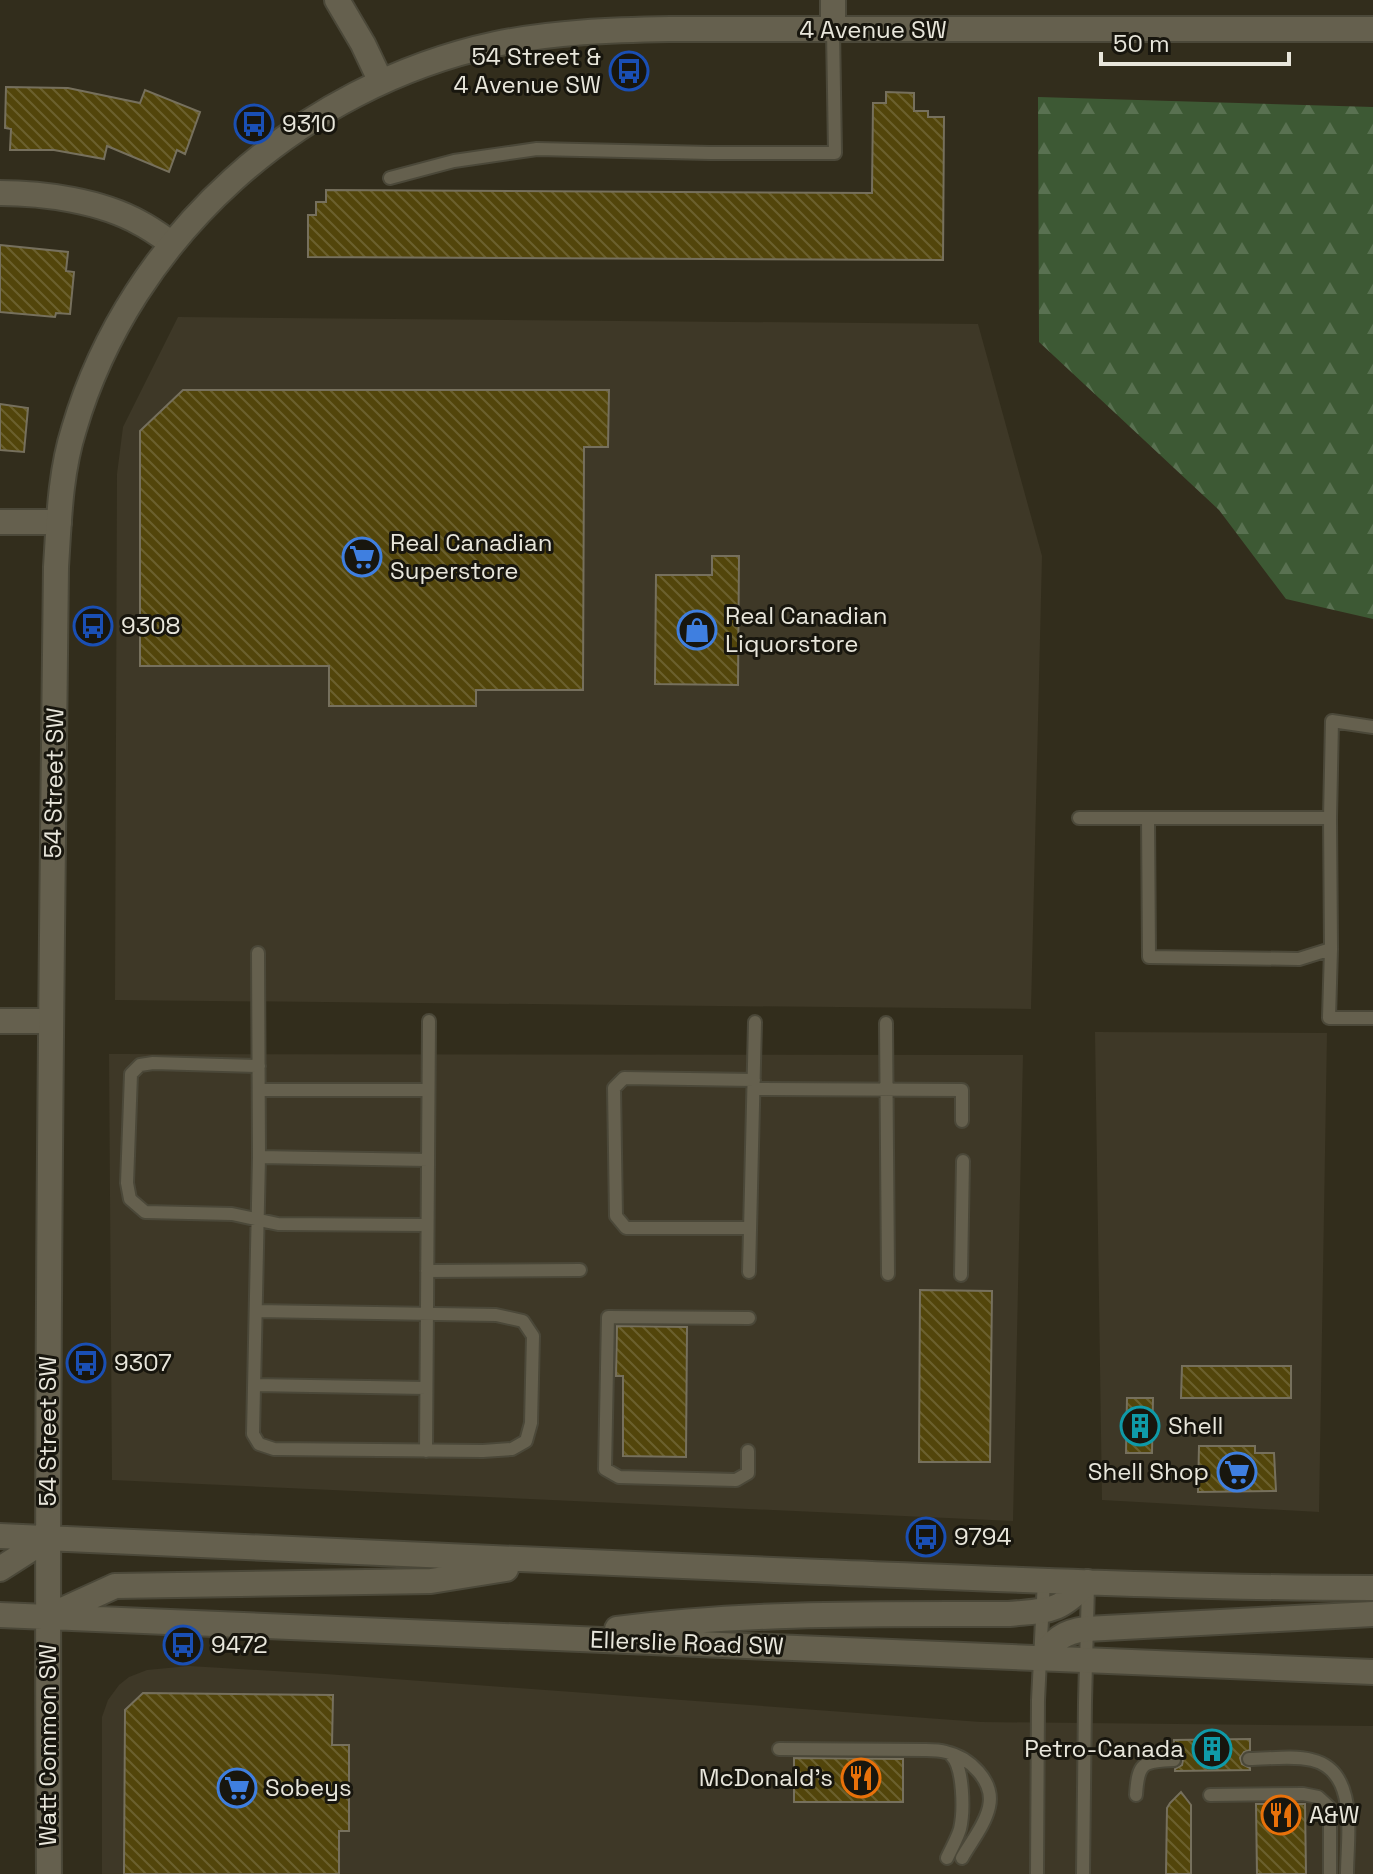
<svg xmlns="http://www.w3.org/2000/svg" width="1373" height="1874" font-family="'Space Grotesk',sans-serif">
<style>
.commercial{fill:#3e3827}
.forest{fill:url(#forest-firs)}
.building{fill:url(#building-back-hatch);stroke:#76705d;stroke-width:2}
.lines{fill:none;stroke-linecap:round;stroke-linejoin:round}
.lane-casing{stroke:#4b4839;stroke-width:16}
.street-casing{stroke:#4b4839;stroke-width:28}
.secondary-casing{stroke:#4b4839;stroke-width:28}
.lane{stroke:#65604e;stroke-width:12}
.street{stroke:#65604e;stroke-width:24}
.secondary{stroke:#65604e;stroke-width:24}
.labels{text-anchor:middle;stroke-width:6;stroke-linejoin:round;paint-order:stroke}
.street-label{font-size:24px;fill:#e8e6db;stroke:#18160e}
.poi-label{font-size:24px;fill:#e8e6db;stroke:#18160e;text-anchor:start}
</style>
<defs>
<pattern id="forest-firs" width="22" height="20" patternUnits="userSpaceOnUse" patternTransform="scale(2)"><rect width="22" height="20" fill="#3d5934"/><path d="M5 1l3.5 6h-7zM16 11l3.5 6h-7z" fill="#597151"/></pattern>
<pattern id="building-back-hatch" width="6" height="6" patternUnits="userSpaceOnUse" patternTransform="scale(2)"><rect width="6" height="6" fill="#52450b"/><path d="M-1 5l2 2M0 0l6 6M5-1l2 2" fill="none" stroke="#6b602e"/></pattern>
</defs>
<rect width="100%" height="100%" fill="#322d1c"/>
<path class="commercial" d="M178,317l800,7 64,232 -11,453 -916,-9 2,-526 6,-47z
M1095,1032l232,1 -8,479 -217,-12z
M109,1054l914,1 -10,466 -901,-41z
M189,1666l137,8 655,48 392,4v148h-1271v-157l6,-17 11,-15 10,-8 18,-7z"/>
<path class="forest" d="M1038,97l335,10v512l-87,-20 -67,-89 -180,-168z"/>
<path class="building" d="M6,87l62,1 72,15 5,-13 55,22 -15,42 -8,-4 -8,22 -62,-26 -3,13 -50,-9h-44l1,-21 -6,-1z
M886,92l28,1v18h14v6h16l-1,143 -635,-3v-42h8v-13h10v-12l546,3 1,-90h13z
M0,245l68,7 -2,19 8,1 -4,42 -14,-1 -1,4 -55,-5z
M183,390h426l-1,57h-24l-1,243h-107v16h-147v-40h-189v-235z
M0,404l28,4 -4,44 -24,-2z
M712,556h27l-1,129 -83,-1 1,-109h56z
M920,1290l72,1 -2,171h-71z
M617,1326l70,1 -1,130 -63,-1v-80h-7z
M1182,1366h109v32h-110z
M1127,1398h26l-1,55h-26z
M1199,1446h56v7h19l2,38 -78,1z
M143,1693l190,2 -1,50h17v86h-10v43h-215l1,-164z
M1250,1739v11l-6,2 -4,6 2,6 8,4v2l-75,1v-2l7,-4 1,-5 -2,-5 -7,-4v-11z
M794,1758l109,1v43h-109z
M1181,1792l10,13v69h-25l1,-66 3,-5z
M1256,1804h49l1,70h-49z"/>
<g class="lines">
<defs>
<path id="lane" d="M390,178l64,-17 83,-12 173,4h125l-2,-123
M1079,818h251l2,-97 41,6
M1148,818l1,139 150,2 32,-10 -1,-131
M1331,949l-2,69h44
M886,1023l2,251
M259,1066l-106,-3 -13,2 -9,9 -4,109 3,16 15,13 87,2 46,10 149,1
M754,1089l208,1v31
M259,1090h169
M259,1157l169,3
M750,1228h-124l-10,-12 -2,-128 10,-10 130,2
M427,1271l153,-1
M749,1272l6,-250
M961,1275l2,-114
M256,1311l240,4 27,6 10,15 -2,87 -5,18 -14,8 -29,2 -209,-2 -15,-5 -6,-10 6,-277 -1,-204
M254,1385l172,3
M426,1451l3,-430
M748,1451v22l-12,7 -117,-3 -14,-8 3,-152 141,1
M779,1749l147,1c7,0 13,0 20,2 23,5 49,29 43,55 -4,18 -18,35 -27,51
M1249,1759c20,0 44,-4 63,1 47,11 35,77 35,114
M1136,1795c2,-32 6,-34 38,-35
M1210,1795l93,-1 15,3 12,11v66
M947,1858c4,-9 10,-19 13,-29 4,-17 4,-62 -9,-74
M1037,1874l1,-174 6,-120
M1083,1874l2,-172 3,-117"/>
<path id="street" d="M833,30v-30
M0,193c44,0 101,8 140,30 10,5 21,13 31,20
M0,522h59
M0,1021h50"/>
<path id="secondary" d="M337,0l26,44 18,38
M0,1536c274,12 547,25 821,36 184,7 368,16 552,16
M0,1569l47,-30
M58,1612l57,-26 316,-5 75,-12
M0,1615l1373,57
M617,1629c130,-17 261,-15 392,-15 41,-4 49,-1 79,-32
M1040,1658c15,-18 22,-26 46,-29l287,-15
M49,1874c-3,-436 2,-872 7,-1307 3,-46 4,-94 18,-138 57,-193 226,-343 422,-385 57,-12 116,-14 174,-15h703"/>
</defs>
<use href="#lane" class="lane-casing"/>
<use href="#street" class="street-casing"/>
<use href="#secondary" class="secondary-casing"/>
<use href="#lane" class="lane"/>
<use href="#street" class="street"/>
<use href="#secondary" class="secondary"/>
</g>
<defs>
<symbol id="bus-ring" viewBox="-11 -11 22 22"><circle r="9.5" fill="#18160e" stroke="#1a4fb4" stroke-width="1.5"/><path d="M-5-6H5V4H4V6H2V4H-2V6H-4V4H-5ZM-3.5-4V0h7V-4ZM-3.5 1.2v1.5H-2V1.2ZM2 1.2v1.5H3.5V1.2Z" fill="#1a4fb4"/></symbol>
<symbol id="supermarket-ring" viewBox="-11 -11 22 22"><circle r="9.5" fill="#18160e" stroke="#3f7fe0" stroke-width="1.5"/><path d="M-6-5.5h2.5l.6 2H6L4.5 2H-2.5L-4.4-4H-6ZM-1.5 3.2a1.3 1.3 0 1 0 .1 0ZM3 3.2a1.3 1.3 0 1 0 .1 0Z" fill="#3f7fe0"/></symbol>
<symbol id="shop-ring" viewBox="-11 -11 22 22"><circle r="9.5" fill="#18160e" stroke="#3f7fe0" stroke-width="1.5"/><path d="M-5-2.5h2.3a2.7 3.5 0 0 1 5.4 0H5L5.5 6h-11ZM-1.5-2.5h3a1.5 2.3 0 0 0-3 0Z" fill="#3f7fe0"/></symbol>
<symbol id="building-ring" viewBox="-11 -11 22 22"><circle r="9.5" fill="#18160e" stroke="#0f9aa8" stroke-width="1.5"/><path d="M-4-6H4V6H1V3H-1V6H-4ZM-2.5-4.3h1.7v1.8h-1.7ZM.8-4.3h1.7v1.8H.8ZM-2.5-1h1.7V.8h-1.7ZM.8-1h1.7V.8H.8Z" fill="#0f9aa8"/></symbol>
<symbol id="restaurant-ring" viewBox="-11 -11 22 22"><circle r="9.5" fill="#18160e" stroke="#e8710a" stroke-width="1.5"/><path d="M-5-6h1v4h1v-4h1v4h1v-4h1v5L-1.5 .5V6h-2V.5L-5-1ZM5-6V6H3V1.5H1.5Q1.5-4 5-6Z" fill="#e8710a"/></symbol>
</defs>
<g fill-rule="evenodd">
<use href="#bus-ring" x="607" y="49" width="44" height="44"/>
<use href="#bus-ring" x="232" y="102" width="44" height="44"/>
<use href="#supermarket-ring" x="340" y="535" width="44" height="44"/>
<use href="#bus-ring" x="71" y="604" width="44" height="44"/>
<use href="#shop-ring" x="675" y="608" width="44" height="44"/>
<use href="#bus-ring" x="64" y="1341" width="44" height="44"/>
<use href="#building-ring" x="1118" y="1404" width="44" height="44"/>
<use href="#supermarket-ring" x="1215" y="1450" width="44" height="44"/>
<use href="#bus-ring" x="904" y="1515" width="44" height="44"/>
<use href="#bus-ring" x="161" y="1623" width="44" height="44"/>
<use href="#building-ring" x="1190" y="1727" width="44" height="44"/>
<use href="#restaurant-ring" x="839" y="1756" width="44" height="44"/>
<use href="#supermarket-ring" x="215" y="1766" width="44" height="44"/>
<use href="#restaurant-ring" x="1259" y="1793" width="44" height="44"/>
</g>
<g class="labels">
<g class="street-label">
<text x="873" y="38">4 Avenue SW</text>
<text transform="translate(54 783) rotate(-89)" y="8">54 Street SW</text>
<text transform="translate(48 1431) rotate(-90)" y="8">54 Street SW</text>
<text transform="translate(687 1643) rotate(2)" y="8">Ellerslie Road SW</text>
<text transform="translate(48 1745) rotate(-90)" y="8">Watt Common SW</text>
</g>
<g class="poi-label">
<text x="601" y="65" text-anchor="end">54 Street &amp;<tspan x="601" dy="28">4 Avenue SW</tspan></text>
<text x="282" y="132">9310</text>
<text x="390" y="551">Real Canadian<tspan x="390" dy="28">Superstore</tspan></text>
<text x="725" y="624">Real Canadian<tspan x="725" dy="28">Liquorstore</tspan></text>
<text x="121" y="634">9308</text>
<text x="114" y="1371">9307</text>
<text x="1168" y="1434">Shell</text>
<text x="1209" y="1480" text-anchor="end">Shell Shop</text>
<text x="954" y="1545">9794</text>
<text x="211" y="1653">9472</text>
<text x="1184" y="1757" text-anchor="end">Petro-Canada</text>
<text x="833" y="1786" text-anchor="end">McDonald's</text>
<text x="265" y="1796">Sobeys</text>
<text x="1309" y="1823">A&amp;W</text>
</g>
</g>
<path d="M1101 52v12h188v-12" fill="none" stroke="#e8e6db" stroke-width="4"/>
<text x="1113" y="52" font-size="24" fill="#e8e6db" stroke="#18160e" stroke-width="6" paint-order="stroke">50 m</text>
</svg>
